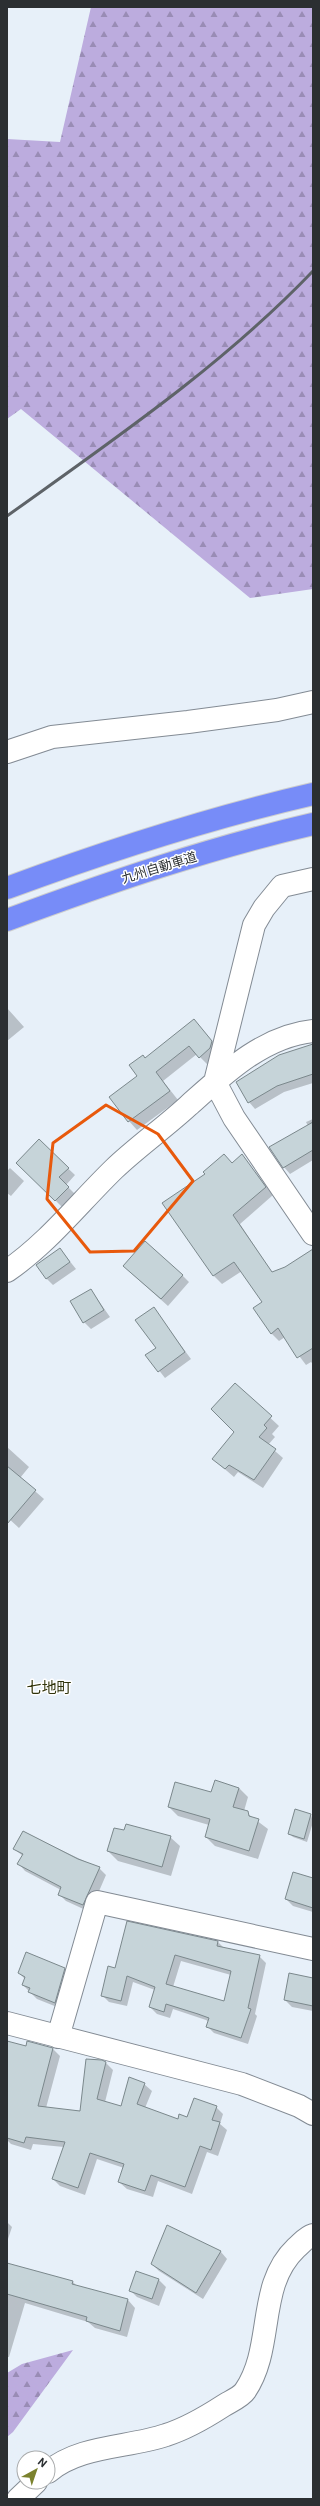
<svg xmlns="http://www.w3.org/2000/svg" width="320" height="2506" font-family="Roboto,'Noto Sans JP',sans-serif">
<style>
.forest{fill:url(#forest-firs)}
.shadow{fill:#0003;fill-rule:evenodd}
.building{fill:#c6d4d9;stroke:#7b888c;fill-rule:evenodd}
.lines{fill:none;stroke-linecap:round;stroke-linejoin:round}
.minor-casing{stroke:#838b94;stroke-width:24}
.highway-casing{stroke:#cccdce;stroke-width:24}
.minor{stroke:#fff;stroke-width:22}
.highway{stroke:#778cf8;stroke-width:22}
.rail{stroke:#5e6368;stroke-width:3}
.marked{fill:none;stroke:#e8590c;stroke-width:3;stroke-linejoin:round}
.labels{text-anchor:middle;stroke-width:3;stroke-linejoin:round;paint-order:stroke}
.street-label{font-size:13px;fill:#2b2f32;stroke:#fff}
.quarter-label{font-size:15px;fill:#31340b;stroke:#fff}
</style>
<defs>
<pattern id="forest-firs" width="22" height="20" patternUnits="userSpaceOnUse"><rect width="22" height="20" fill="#bcacde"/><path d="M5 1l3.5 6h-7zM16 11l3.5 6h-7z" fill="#998cb5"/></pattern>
</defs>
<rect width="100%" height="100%" fill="#e7f0f9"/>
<path class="forest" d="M91,7h222v582l-63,9 -229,-189 -14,10v-280l53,3z
M73,2350l-60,82 -6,5v-64l15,-9z"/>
<path class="shadow" d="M7,1008l17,19 -17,14z
M194,1020l26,30 -12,15 -11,-11 -34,27 15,19 -41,30 -8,-9 17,-62z
M313,1045v38l-29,9 -29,17 -6,-7z
M313,1119v41l-23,14 -6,-7 24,-41 -2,-4z
M39,1141l36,34 -9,10 9,9 -13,13 -44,-44z
M242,1155l31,40 -33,29 29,44 4,5 40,-13v104l-2,-2 -5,3 -21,-28 -6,4 -8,-8 -7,-31 -22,-31 -20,13 -8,-8 18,-112z
M10,1168l14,13 -13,15 -4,-3v-22z
M60,1249l16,20 -23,16 -7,-7z
M131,1273l51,2 7,7 -21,24z
M91,1290l19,27 -19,12 -7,-7z
M153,1308l38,51 -26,19 -18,-23 10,-7z
M235,1385l44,41 -7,8 3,3 -7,8 15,13 -20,30 -25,-16 -4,5 -21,-18 22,-27z
M7,1447l22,20 -9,11 24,21 -25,29 -12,-11z
M239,1788l9,9 -4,14 24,18 -10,30 -43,-13 -9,-9 3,-12 -31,-9 -9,-9 43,-14z
M311,1815l2,7 -6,20 -14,-5 -3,-3z
M23,1832l76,36 7,7 -16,37 -24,-11 -7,-7 2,-4 -36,-19 -6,-7 4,-8 -9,-7z
M170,1837l10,9 -9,30 -53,-15 -10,-10z
M313,1879v33l-20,-6 -7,-7z
M128,1923l90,19 7,7 34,7 7,7 -11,51 2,2 -9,28 -34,-11 -6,-6 1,-5 -3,-2 -33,-11 -3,9 -13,-4 -7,-7 5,-17 -22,-8 -6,24 -18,-4 -7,-7 14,-26zM181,1961l50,14 -6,27 -52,-15z
M64,1968l7,8 -9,33 -25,-10 -14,-14 2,-6 -6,-6z
M313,1979v32l-21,-4 -7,-7z
M7,2042l20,5 26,2 7,7 -14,52 35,4 25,-49 7,7 -8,32 17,5 22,-23 8,7 -7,17 33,13 38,-14 7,7 -3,10 7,6 -9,26 -11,-4 -15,42 -34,-13 -5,16 -26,-8 -8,-7 5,-14 -27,-9 -12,36 -25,-9 -7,-7 11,-32 -31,-3 -2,6 -20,-6 -4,-4z
M7,2222l5,5 -5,15z
M168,2227l53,25 6,7 -24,40 -44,-28 -7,-7z
M137,2272l22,8 7,7 -7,19 -22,-9 -7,-7z
M7,2273l66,9 5,5 50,13 7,8 -8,29 -32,-9 -7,-6 -63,-19 -16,54h-2z"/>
<path class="building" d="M194,1019l18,22 -2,7 -11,10 -10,-12 -33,26 14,19 -42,31 -19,-25 28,-21 -8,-11 14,-10 2,3z
M313,1044v30l-36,12 -29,17 -12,-21 43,-27z
M313,1122v28l-30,18 -14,-21z
M39,1139l30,29 -10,9 10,10 -14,14 -39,-38z
M224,1154l8,9 10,-9 24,33 -33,28 39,57 13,-5 28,-18v99l-16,10 -19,-30 -7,6 -18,-26 9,-6 -28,-40 -21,14 -51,-73 43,-29 -2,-2z
M145,1241l38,34 -22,24 -38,-33z
M60,1248l10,14 -24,17 -10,-14z
M91,1289l13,21 -21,13 -13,-22z
M154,1307l31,45 -27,20 -13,-17 11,-7 -21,-28z
M235,1383l37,33 -8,9 3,3 -8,9 17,12 -22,31 -25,-15 -4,4 -13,-10 22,-27 -23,-23z
M7,1466l29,24 -29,34z
M215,1780l24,8 -6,19 15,4 1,5 10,3 -10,32 -44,-14 5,-18 -42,-12 7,-25 36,10z
M295,1809l16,5 -7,25 -16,-5z
M126,1824l45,12 -9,31 -55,-16 7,-23 10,2z
M23,1831l55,28 22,8 -17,38 -25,-10 3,-8 -44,-23 6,-10 -10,-5z
M293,1872l20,6v30l-28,-9z
M127,1921l91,20 -1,5 43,9 -12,53 3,1 -10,29 -35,-11 3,-9 -11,-4 -32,-10 -2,8 -15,-5 6,-20 -28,-11 -6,25 -20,-5 7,-30 7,2zM175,1955l56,16 -7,30 -58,-17z
M26,1952l39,16 -10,35 -27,-11 2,-4 -8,-3 3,-8 -7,-4z
M289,1973l24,5v28l-29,-6z
M7,2041l19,5 1,-5 26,7 -15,58 42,5 6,-52 16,1 4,2 -9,37 24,7 8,-29 16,6 -8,21 41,15 1,-5 8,3 7,-19 23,8 -5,14 8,2 -9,28 -11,-4 -15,41 -34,-12 -6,16 -27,-9 6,-18 -34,-11 -12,35 -26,-9 13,-37 -39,-5 -2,6 -17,-5z
M167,2225l54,26 -25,42 -45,-29z
M7,2263l66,18 -1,3 56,15 -8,32 -34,-10 1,-4 -80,-23z
M136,2271l23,8 -7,20 -23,-8z"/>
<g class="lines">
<defs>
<path id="minor" d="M7,752l45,-15 136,-15 89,-12 36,-8
M313,879l-31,7 -18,22 -10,17 -39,157 19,36 79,116
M7,1271c41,-28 72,-68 107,-102 23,-22 50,-41 74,-63 36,-32 75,-70 125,-75
M7,2023l235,61 57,22 14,8
M58,2037l39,-135 216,47
M48,2472c32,-27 80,-24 118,-37 19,-6 40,-18 57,-29 6,-4 18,-9 22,-15 30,-44 11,-105 51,-143 6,-5 10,-11 17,-13
M18,2499l18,-17"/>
<path id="highway" d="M7,888c100,-37 202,-70 306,-94
M7,920c100,-37 202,-72 306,-96"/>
</defs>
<use href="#minor" class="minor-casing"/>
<use href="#highway" class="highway-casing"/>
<use href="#minor" class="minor"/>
<use href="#highway" class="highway"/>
<path class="rail" d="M7,516c106,-76 215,-150 306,-245"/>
</g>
<path class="marked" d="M106,1105l52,29 35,47 -59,70 -44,1 -43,-53 6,-56z"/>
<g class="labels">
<g class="street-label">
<text transform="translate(159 867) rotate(-17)" y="5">九州自動車道</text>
</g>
<g class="quarter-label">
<text x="49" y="1693">七地町</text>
</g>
</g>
<rect width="320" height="2506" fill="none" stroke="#2b2f32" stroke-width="16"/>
<g transform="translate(36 2470) rotate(40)"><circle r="19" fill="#ffffff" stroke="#aaacad"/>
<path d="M0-3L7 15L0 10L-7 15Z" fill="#7b822e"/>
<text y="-6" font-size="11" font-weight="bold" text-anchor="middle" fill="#2b2f32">N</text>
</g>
</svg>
